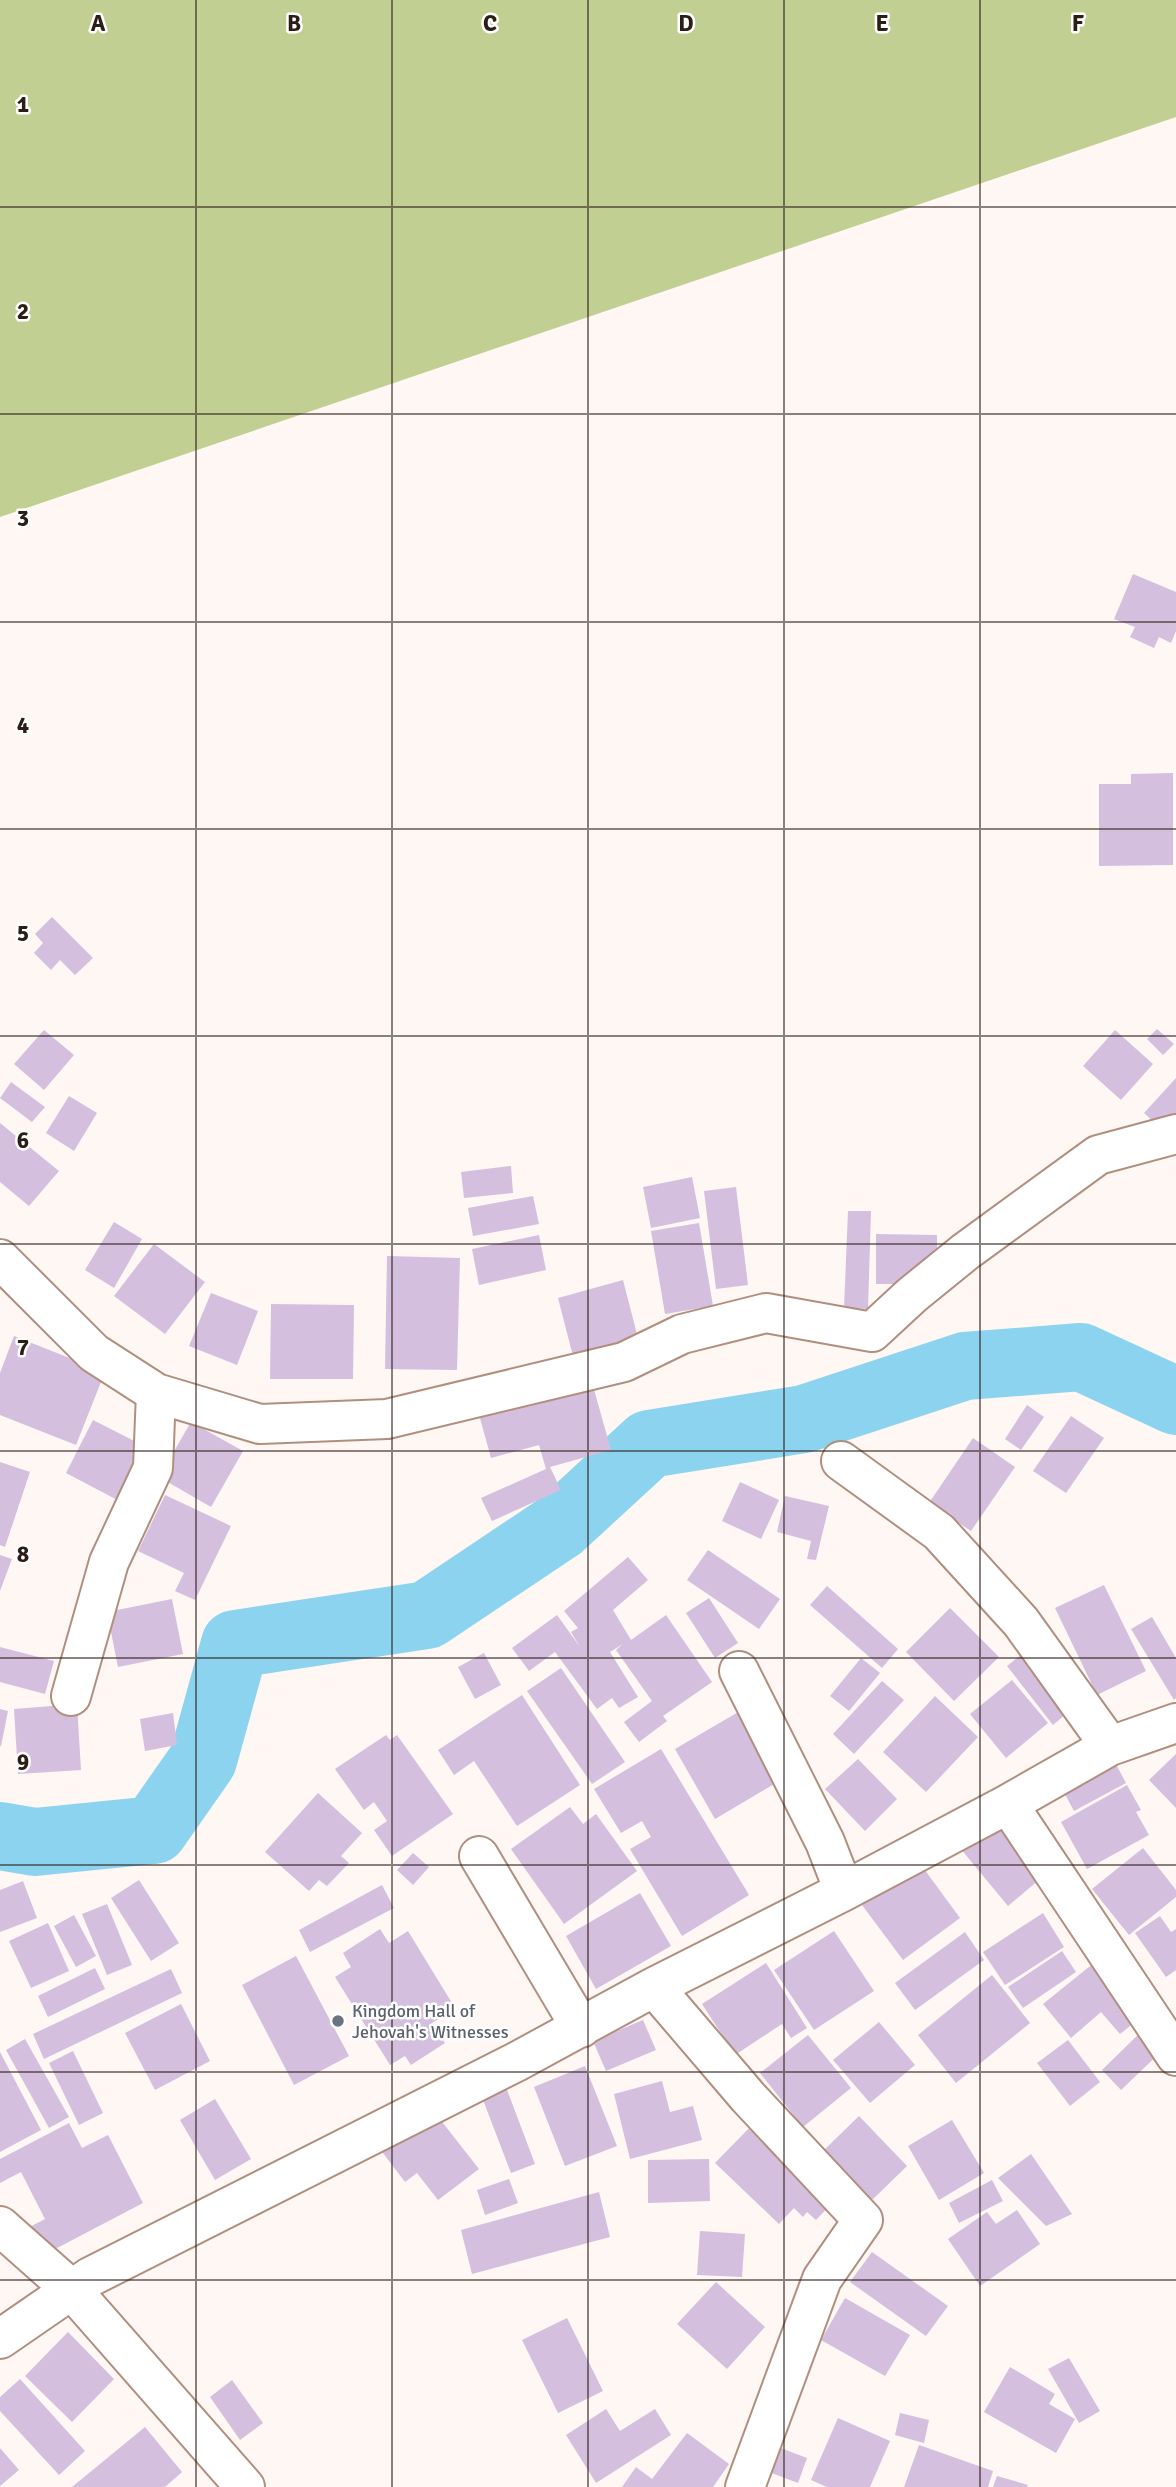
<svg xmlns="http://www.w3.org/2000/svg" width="1176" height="2487" font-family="Signika,sans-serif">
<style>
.forest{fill:#c1cf92}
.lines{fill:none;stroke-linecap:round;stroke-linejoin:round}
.river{stroke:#8cd3f0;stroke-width:68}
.building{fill:#d4bfde}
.street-casing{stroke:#b18f7f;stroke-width:42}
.street{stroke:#fff;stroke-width:38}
.grid{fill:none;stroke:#2b1e17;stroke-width:2;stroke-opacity:0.55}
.worship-dot{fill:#6b7280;stroke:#fff;stroke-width:2.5}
.labels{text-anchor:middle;stroke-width:5;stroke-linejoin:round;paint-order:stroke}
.worship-label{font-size:18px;fill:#5b616d;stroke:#fff;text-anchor:start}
.grid-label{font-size:23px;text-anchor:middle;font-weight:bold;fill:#2b1e17;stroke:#fff;stroke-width:5;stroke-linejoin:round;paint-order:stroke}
</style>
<rect width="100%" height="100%" fill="#fef7f3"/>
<path class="forest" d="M0,0h1176v117l-1176,400z"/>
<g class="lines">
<path class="river" d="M0,1836l35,6 119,-12 49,-70 32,-116 192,-29 133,-89 89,-82 155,-25 161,-53 116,-9 95,44"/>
</g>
<path class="building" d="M1133,574l43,18v39l-5,12 -12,-6 -5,11 -24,-11 5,-10 -21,-8z
M1173,773v92l-74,1v-82h32v-10z
M52,917l41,41 -18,17 -15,-15 -9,10 -17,-17 9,-10 -8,-9z
M1157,1029l17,15 -11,11 -16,-16z
M44,1030l30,25 -30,35 -30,-26z
M1115,1030l38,34 -32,36 -38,-34z
M1176,1078v46l-9,10 -23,-21z
M11,1082l34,25 -13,15 -32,-24z
M69,1096l28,17 -23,38 -28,-18z
M0,1123l59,48 -30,35 -29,-24z
M511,1166l2,27 -49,5 -3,-26z
M692,1177l8,41 -49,10 -8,-41z
M736,1187l12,98 -32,4 -12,-98z
M533,1196l6,28 -66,12 -5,-28z
M848,1211h23l-3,98 -24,-1z
M114,1222l28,17 -28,49 -29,-18z
M699,1223l14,83 -48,8 -14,-83z
M876,1234l61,1v35l-19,14h-42z
M539,1235l7,35 -67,15 -7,-36z
M154,1244l51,38 -40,52 -51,-38z
M387,1256l73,2 -3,112 -72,-1z
M623,1280l16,62 -65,18 -16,-62z
M211,1293l47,18 -21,54 -48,-19z
M271,1304l83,1 -1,74h-83z
M14,1336l91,36 -29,73 -76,-30v-42z
M591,1379l20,71 -61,17 11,23 -69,31 -11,-23 65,-29 -7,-24 -48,13 -13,-47z
M1027,1405l17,12 -23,33 -16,-11z
M1071,1416l33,22 -38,55 -33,-22z
M93,1420l59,30 -27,54 -59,-31z
M191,1422l52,29 -32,56 -52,-30z
M973,1438l42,29 -44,64 -42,-28z
M0,1462l30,10 -25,75 -5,-2z
M740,1482l39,18 -18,39 -39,-18z
M165,1495l66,31 -36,74 -20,-9 9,-18 -46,-22z
M785,1496l44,10 -13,54 -9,-1 4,-18 -34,-9z
M708,1550l72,49 -21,30 -72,-49z
M0,1555l12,4 -12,32z
M628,1557l20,23 -35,30 18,30 35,-25 46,67 -49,34 4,5 -28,21 -15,-20 28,-21 -36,-51 7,-6 -13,8 28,45 -19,11 -7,-10 -15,11 -42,-57 -26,19 -17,-23 45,-33 23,32 -9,-15 7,-4 -14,-17z
M1104,1585l42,86 -49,24 -42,-87z
M827,1586l71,63 -16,19 -72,-63z
M709,1598l29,45 -23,15 -29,-45z
M172,1599l11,55 -65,13 -11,-55z
M950,1608l49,49 -45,44 -48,-49z
M1152,1617l24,41v40l-2,2 -43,-71z
M0,1647l54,14 -9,33 -45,-12z
M1027,1650l45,59 -19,16 -46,-59z
M484,1653l17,32 -26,14 -17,-32z
M861,1658l19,15 -31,38 -19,-15z
M561,1668l64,94 -33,22 -65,-93z
M1012,1680l36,43 -42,35 -36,-44z
M882,1681l22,19 -50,54 -21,-20z
M522,1695l58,90 -63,41 -43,-65 -20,14 -16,-25z
M935,1696l43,41 -52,55 -43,-40z
M77,1704l4,66 -63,4 -4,-65z
M0,1709l8,2 -7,35h-1z
M740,1711l41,69 -66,39 -40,-70z
M173,1713l4,32 -32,6 -5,-32z
M386,1735l4,5 7,-5 56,79 -61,42 -18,-26 13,-9 -13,-19 -10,8 -29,-41z
M661,1749l88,146 -67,41 -52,-87 21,-12 -9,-16 -21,12 -27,-44z
M1176,1754v54l-27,-28z
M1111,1755l15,28 -52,28 -15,-28z
M858,1759l39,40 -32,32 -40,-42z
M1127,1785l14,25 -5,2 13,23 -62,34 -26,-47z
M318,1793l44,40 -21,23 8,7 -22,23 -8,-6 -10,11 -44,-39z
M570,1807l13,17 13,-10 41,57 -73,53 -53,-75z
M996,1818l49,57 -37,31 -48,-58z
M1143,1848l33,42v7l-47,38 -37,-46z
M413,1853l16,14 -16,18 -16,-15z
M919,1862l41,56 -57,42 -41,-55z
M139,1880l40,63 -28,18 -40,-63z
M23,1881l14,37 -37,14v-42z
M382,1885l12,23 -84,44 -11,-22z
M640,1893l31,53 -75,43 -30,-53z
M107,1904l25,61 -25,10 -25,-61z
M1043,1913l21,34 -59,38 -22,-33z
M74,1915l22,41 -20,11 -22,-41z
M1160,1916l11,16 5,-3v41l-10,7 -31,-44z
M48,1923l21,48 -38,17 -22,-47z
M380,1929l9,14 19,-12 47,77 -23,15 13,20 -34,22 -6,-9 -15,9 -55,-88 16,-10 -8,-14z
M834,1931l40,60 -60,39 -40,-60z
M965,1932l19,28 -69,50 -20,-27z
M1062,1951l14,21 -53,36 -15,-21z
M296,1956l53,100 -55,29 -52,-100z
M1100,1958l46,55 -26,21 -19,-22 -30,26 -28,-34z
M766,1963l41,65 -16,10 -9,-14 -47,31 -33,-51z
M95,1968l10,21 -57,28 -10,-21z
M171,1969l11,24 -138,66 -11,-25z
M992,1975l38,48 -74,60 -38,-48z
M181,2004l29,57 -55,29 -30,-57z
M643,2020l13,30 -50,21 -13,-30z
M879,2022l36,43 -45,38 -37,-43z
M1146,2027l20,20 -45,43 -19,-20z
M808,2035l43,53 -48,39 -43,-54z
M25,2039l44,78 -20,11 -43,-78z
M1068,2040l32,42 -30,24 -33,-43z
M73,2051l30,62 -24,12 -30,-62z
M0,2052l41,78 -41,22z
M585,2066l32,80 -52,20 -31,-79z
M662,2081l8,31 23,-6 9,34 -72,19 -16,-65z
M504,2082l31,82 -24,9 -31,-81z
M215,2099l36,60 -36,21 -35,-60z
M432,2109l47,60 -41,31 -21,-27 -12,9 -25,-33z
M859,2116l48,50 -37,36 -49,-49z
M757,2120l80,78 -21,22 -9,-8 -4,5 -9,-9 -15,16 -64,-61z
M952,2120l32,53 -45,27 -31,-54z
M69,2123l13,25 26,-13 35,68 -105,55 -14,-28 21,-11 -24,-47 -21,11v-24z
M1031,2154l41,60 -26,12 -48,-48z
M709,2159l1,42 -62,2v-43z
M509,2179l9,24 -33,12 -8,-25z
M992,2180l11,21 -44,22 -10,-20z
M599,2192l11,45 -138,37 -11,-44z
M1017,2210l23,34 -60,42 -32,-47 39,-27 9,12z
M700,2231l45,3 -3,43 -45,-2z
M872,2252l76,54 -22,30 -76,-54z
M716,2282l49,45 -38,42 -50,-45z
M845,2298l65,37 -25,41 -64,-36z
M567,2318l36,73 -45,22 -36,-73z
M68,2332l46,47 -42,43 -47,-46z
M1069,2358l31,53 -21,12 -31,-54z
M1010,2367l45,27 -6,10 26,15 -19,34 -72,-41z
M20,2379l65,72 -26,24 -59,-64v-14z
M232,2380l31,43 -23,17 -30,-43z
M606,2409l14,22 35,-22 16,26 -75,48 -30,-48z
M900,2413l29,7 -5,23 -29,-8z
M838,2418l52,23 -20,46h-43l-16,-7z
M145,2427l37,45 -17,15h-93z
M687,2433l42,31 -16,23h-91l14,-20 16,12z
M919,2445l74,26 -5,16h-84z
M778,2447l29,11 -9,25 -29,-11z
M0,2448l19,22 -19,16z
M997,2476l31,9 -1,2h-34z"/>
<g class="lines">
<defs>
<path id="street" d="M0,1259l94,94 62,40 104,31 127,-5 237,-57 58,-28 84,-21 106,19 40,-37 53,-43 133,-97 78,-21
M841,1461l98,71 82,90 89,124
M739,1671l86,171 19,49
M71,1696l38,-134 44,-94 3,-75
M1008,1804l168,252
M479,1856l102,172
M654,1987l94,110 115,123 -41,59 -77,208
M0,2226l71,63 174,198
M0,2339l90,-62 426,-215 138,-75 190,-96 164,-87 102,-58 66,-23"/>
</defs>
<use href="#street" class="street-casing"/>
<use href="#street" class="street"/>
</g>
<path class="grid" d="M196,0v2487M392,0v2487M588,0v2487M784,0v2487M980,0v2487M0,207h1176M0,414h1176M0,622h1176M0,829h1176M0,1036h1176M0,1244h1176M0,1451h1176M0,1658h1176M0,1865h1176M0,2072h1176M0,2280h1176"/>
<circle class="worship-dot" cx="338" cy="2021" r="7"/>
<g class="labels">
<g class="worship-label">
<text x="352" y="2017">Kingdom Hall of<tspan x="352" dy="21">Jehovah's Witnesses</tspan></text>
</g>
</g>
<g class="grid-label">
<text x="98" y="31">A</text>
<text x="294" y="31">B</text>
<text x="490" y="31">C</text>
<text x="686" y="31">D</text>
<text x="882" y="31">E</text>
<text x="1078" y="31">F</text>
<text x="23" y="112">1</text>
<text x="23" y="319">2</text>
<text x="23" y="526">3</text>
<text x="23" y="733">4</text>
<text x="23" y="941">5</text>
<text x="23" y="1148">6</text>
<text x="23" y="1355">7</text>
<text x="23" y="1562">8</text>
<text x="23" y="1770">9</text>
</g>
</svg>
